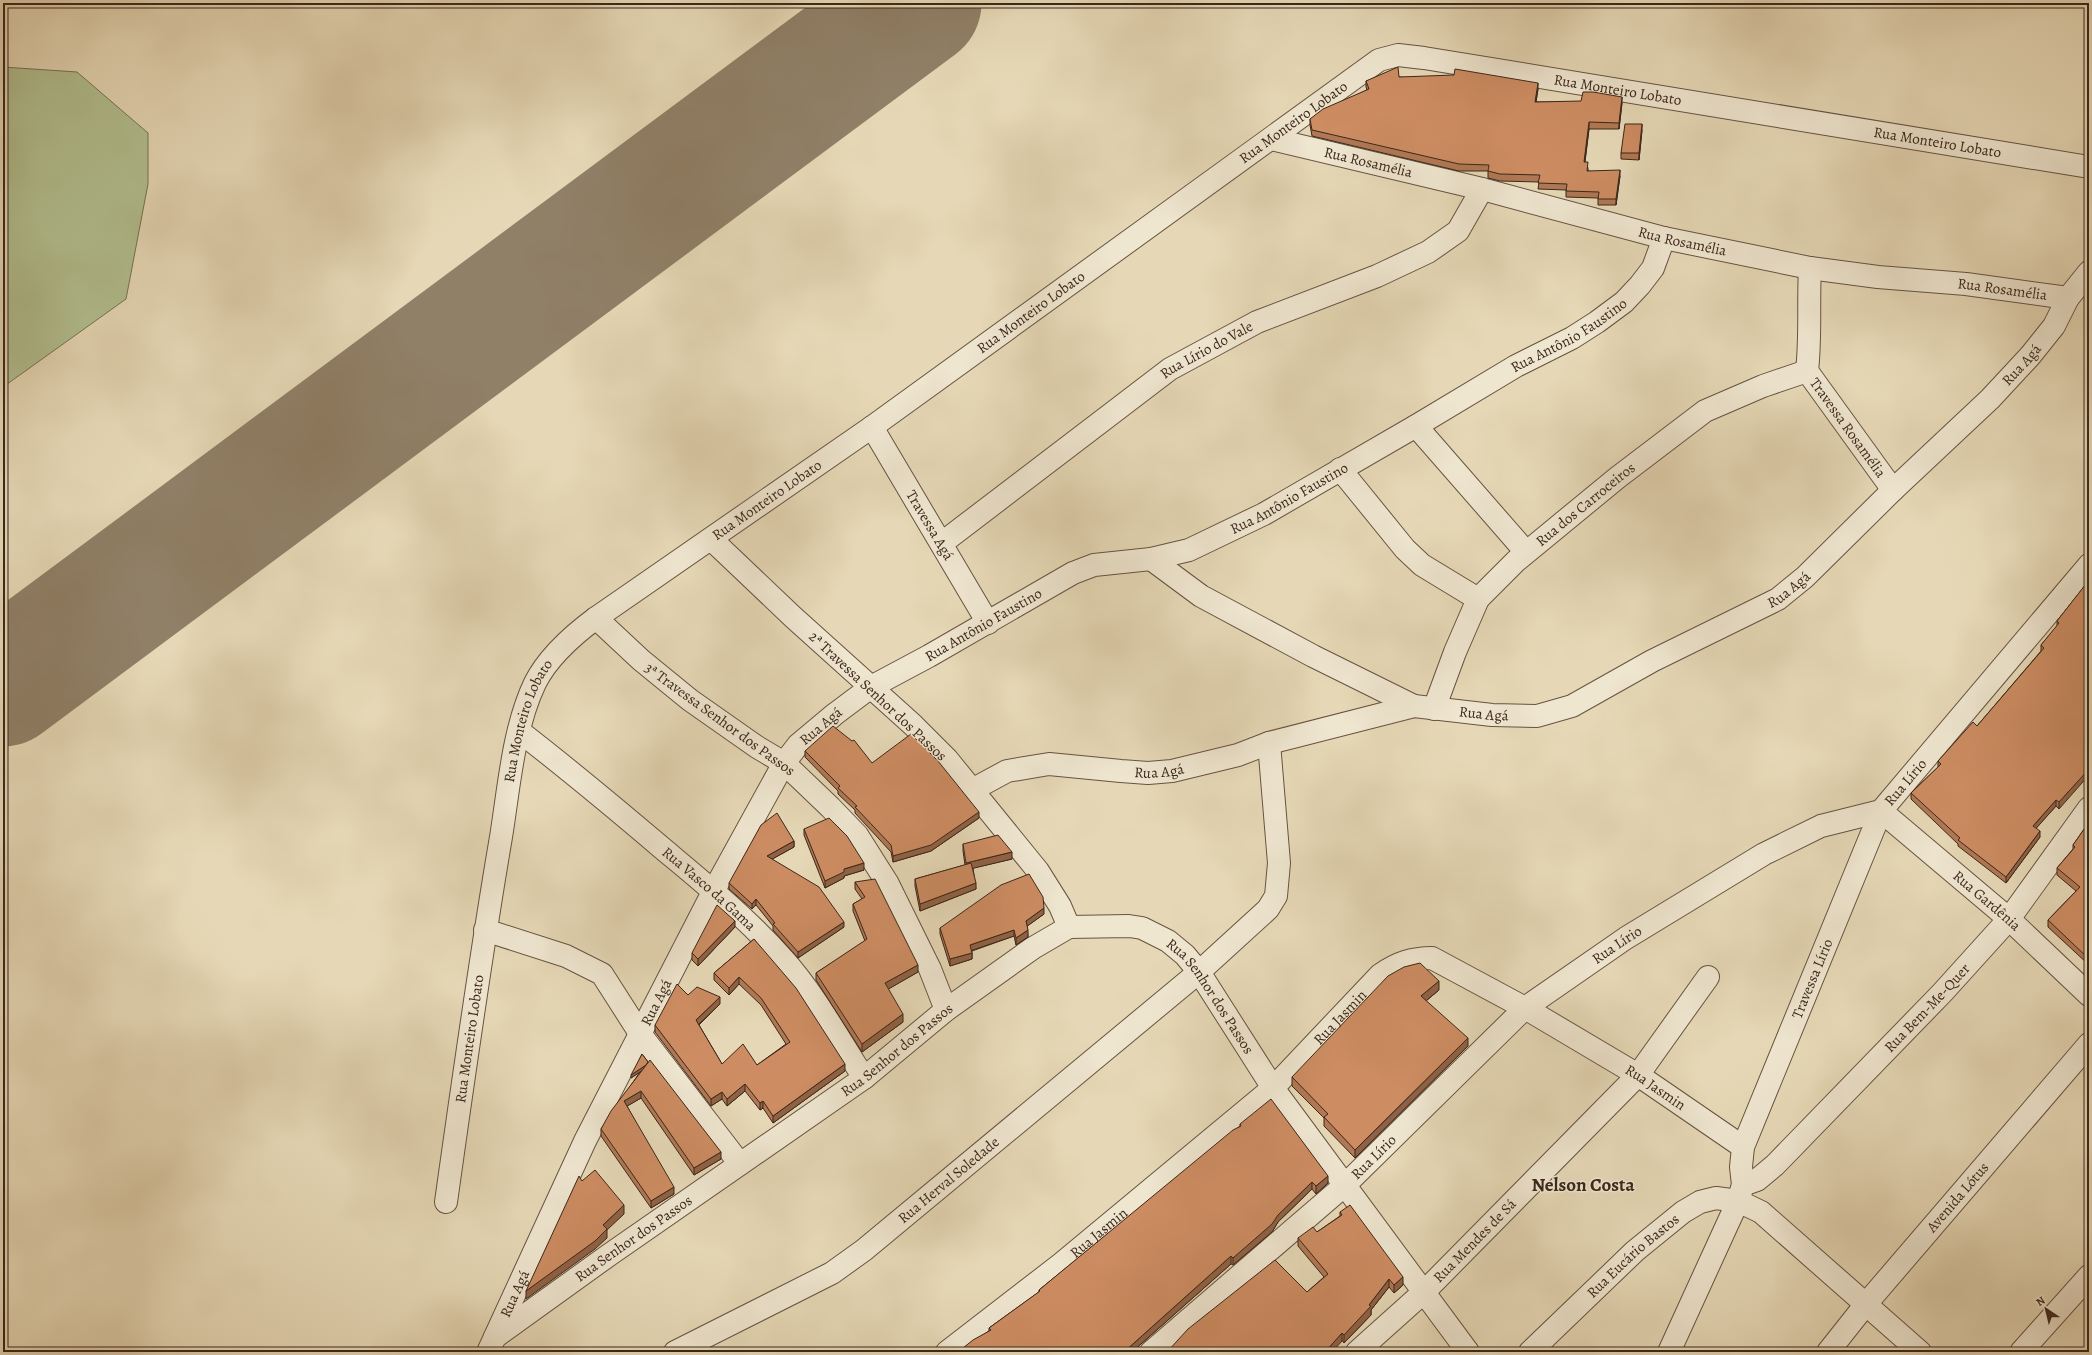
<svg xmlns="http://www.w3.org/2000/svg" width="2092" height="1355" font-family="Alegreya,serif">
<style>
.green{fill:#b2bf90;stroke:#767356}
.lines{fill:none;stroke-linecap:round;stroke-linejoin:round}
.runway{stroke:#908068;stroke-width:127}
.minor-casing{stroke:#665342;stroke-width:24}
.minor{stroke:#efe6d0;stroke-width:22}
.wall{fill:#b07854;stroke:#3b271b}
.shaded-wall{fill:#906245;stroke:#3b271b}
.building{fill:#cd8c62;stroke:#3b271b}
.labels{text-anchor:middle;stroke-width:3;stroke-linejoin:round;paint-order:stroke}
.street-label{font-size:15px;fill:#3b271b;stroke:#efe6d0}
.district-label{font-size:19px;font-weight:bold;fill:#3b271b;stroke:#efe6d0}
</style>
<rect width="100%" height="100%" fill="#e6d8b6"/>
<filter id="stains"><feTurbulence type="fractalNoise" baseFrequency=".005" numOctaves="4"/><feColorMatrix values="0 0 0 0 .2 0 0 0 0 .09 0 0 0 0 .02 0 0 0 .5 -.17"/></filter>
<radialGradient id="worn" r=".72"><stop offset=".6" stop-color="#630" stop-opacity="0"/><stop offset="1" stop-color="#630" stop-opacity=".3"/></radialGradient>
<path class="green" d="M3,67l74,5 71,61v51l-22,115 -123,88z"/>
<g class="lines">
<path class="runway" d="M3,683l915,-680"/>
<defs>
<g id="minor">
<path id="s1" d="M1271,139l211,50 182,49 146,30 68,9 88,7 102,14 21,-26"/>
<path id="s2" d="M1810,268c-2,34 1,68 -3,103l86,119"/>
<path d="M1416,426l110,126"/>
<path id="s3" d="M872,427l116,196"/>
<path d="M1340,469l65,80 17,16 56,34"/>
<path d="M711,539l82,78 120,108 34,34 91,112 22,35 9,21"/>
<path id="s4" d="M942,543l228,-174 87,-47 120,-46 51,-24 30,-21 24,-42"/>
<path d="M1151,559l50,37 112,60 101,50"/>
<path d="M596,618l45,42 49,40 67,47 27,16 46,44 27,28 31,49 42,85 16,41"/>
<path id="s5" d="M1434,709l21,-57 23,-53 38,-38 101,-83 88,-67 58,-25 44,-15"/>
<path id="s6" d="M519,731c49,38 96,77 143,117 43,36 85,70 122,112 32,36 54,78 80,118"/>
<path id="s7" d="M972,790l35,-19 42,-7 72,7 27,2 24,-2 66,-16 31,-12 145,-37 78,9 45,1 35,-10 80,-45 126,-62 27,-22 88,-87 97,-91 40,-43 24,-30 14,-28"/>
<path d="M485,930l81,26 36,18 39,61 99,129"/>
<path id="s8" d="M1743,1147l138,-336 128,108 80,76"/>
<path id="s9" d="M1743,1185l14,-5 18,-15 167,-172 67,-74 80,-111"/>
<path id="s10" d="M446,1202c17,-121 34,-243 55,-365 8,-49 12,-108 34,-154 13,-26 38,-48 61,-65l276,-191 507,-367 19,-5 26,3 665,109"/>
<path id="s11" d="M495,1337l114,-82 255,-177 82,-68 87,-62 36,-21 60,-1 13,2 26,13 17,14 14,17 74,116 195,264"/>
<path id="s12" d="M488,1352l97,-211 129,-251 70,-127 14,-18 37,-31 36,-27 58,-31 144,-83 21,-8 57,-6 38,-9 75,-36 152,-88 100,-60 56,-28 25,-16 27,-20 16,-17 13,-17 11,-30"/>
<path id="s13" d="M675,1352l157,-79 32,-23 335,-278 69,-63 8,-13 3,-33 -10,-120"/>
<path id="s14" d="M947,1352l114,-88 212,-176 107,-113c17,-12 32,-17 52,-17l93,50 113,67 105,72 -2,20 2,18"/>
<path id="s15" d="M1151,1352l194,-167 180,-177 101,-70 138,-84 57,-28 60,-15 208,-246"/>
<path id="s16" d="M1357,1352l68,-61 213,-216 70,-98"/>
<path id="s17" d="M1530,1352l105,-101 48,-39 17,-10 16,-4 22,3 4,-13"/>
<path d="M1669,1352l69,-151 23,11 159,140"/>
<path id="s18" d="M1828,1352l38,-48 223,-260"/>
<path d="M2021,1352l68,-76"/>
</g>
</defs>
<use href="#minor" class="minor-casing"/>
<use href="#minor" class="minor"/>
</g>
<path class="wall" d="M1399,77l139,12 -2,13 86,1 -3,26h-30l-4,33 3,6v3l32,5 -4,29h-18v-7l-32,-1v-7l-28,-1 1,-7 -39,-1 -12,-3v-7h-29l-147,-35 -2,-11v-6l57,-29 -1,-3v-6z
M1642,130l-3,30 -18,-1v-6z
M2086,584l-27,225 -3,-3 -20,22 4,9 -34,46 -48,-37v-2l-47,-45v-6l27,-26v-6l39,-35 64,-75v-6l16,-19v-5z
M805,751l67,12 107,55 -48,33 -38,11 -2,-10 -36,-39v-3l-17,-16v-3l-33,-34z
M2089,822v143l-41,-38v-7l28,-29 -19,-16v-7l16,-19v-4z
M804,829l60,41 -20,6v2l-19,10 -21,-53z
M794,841v6l-22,12 72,68 -46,31 -25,-28v-4l-17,-21 -4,4 -23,-20v-6z
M963,844l49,15 -39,9 3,21 -56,22 -5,-25v-7l50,-14 -2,-14z
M855,882l63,90 -30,17 15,33 -41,30 -46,-72v-7l49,-32 -12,-30v-7l9,-5 -7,-10z
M1044,914l-17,12 1,11 -12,8 -2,-9 -42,15v8l-22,7 -10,-32v-6z
M735,927l-37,39 -6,-6v-7z
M754,939l91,132 -72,52 -10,-15 -3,2 -15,-19 -18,15 -5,-7 -11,7 -56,-74v-7l33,-30 32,9 -21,21 23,39 35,1 29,-21 -25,-39 -22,-21 -10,11 -15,-15v-7z
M1439,990l-13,11 42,45 -113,112 -31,-32v-8l-32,-32v-9z
M642,1054l79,105 -27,16 -53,-77 -14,8 47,88 -23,14 -50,-72v-7l39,-57 -9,6z
M1240,1124l88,59 -12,11 -4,-5 -34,33 -6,10 -39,33 -2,-1 -99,88h-174l31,-21v-3l50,-36v-2l201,-164z
M1340,1212l63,73 -9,8 -5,-6 -18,23v5l-27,28 -37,-51 17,-15 -26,-31v-8l19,-6 23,-16z"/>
<path class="shaded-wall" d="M1538,83v6l-3,19v-6z
M1622,97v6l-3,26v-6z
M1589,122v7l-5,39v-6z
M1642,124v6l-3,30v-7z
M1620,170v6l-4,29v-6z
M2089,769v6l-30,34v-7z
M2056,800v6l-23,26v-6z
M979,812v6l-48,33 -38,11v-6z
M2040,831v6l-34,46v-6z
M794,841v6l-27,15v-6z
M1012,852v7l-46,11v-7z
M864,863v7l-20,6v2l-19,10v-7l19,-12z
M976,883v6l-56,22v-7z
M756,899v6l-4,4v-5z
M1044,908v6l-18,13v-6z
M735,921v6l-37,39v-7z
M844,922v5l-46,31v-6z
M1014,930v6l-44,15v-6z
M1028,930v7l-12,8v-7z
M972,953v6l-22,7v-7z
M918,965v7l-33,19v-8z
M739,977v7l-10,11v-7z
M1439,981v9l-18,15v-9z
M720,997v7l-24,23v-7z
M903,1014v8l-41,30v-8z
M1468,1038v8l-113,112v-8z
M649,1063v3l-18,12v-3z
M845,1064v7l-72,52v-7z
M745,1084v7l-18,15v-7z
M641,1091v7l-17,10v-7z
M722,1092v7l-11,7v-7z
M763,1101v7l-3,2v-7z
M721,1152v7l-27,16v-7z
M1328,1176v7l-12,11v-8z
M1312,1182v7l-34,33 -6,10 -39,33v-7z
M674,1187v7l-23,14v-7z
M624,1205v9l-17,16v8l-12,11 -69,50v-8l77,-66z
M1231,1256v8l-99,88h-8z
M1403,1277v8l-9,8v-8z
M1389,1279v8l-18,23v5l-27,28v-8l25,-30z
M1342,1333v8l-10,11h-7z"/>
<path class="building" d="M1398,67l1,10 55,-2 1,-6 83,14 -3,19 46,-1 2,-9h10l29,5 -3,26 -30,-1 -5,40h4l-1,9 33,-1 -4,29h-18l1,-7 -33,-1 1,-7 -29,-1 2,-8 -40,-1 -12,-3 1,-6 -30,-1 -147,-34 -2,-11 13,-10 46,-20 -3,-8z
M1625,124h17l-3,29h-18z
M2086,584l3,2v183l-30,33 -3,-2 -23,26 7,5 -34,46 -48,-37 2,-2 -49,-45 30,-29 -3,-3 35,-39 4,4 67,-78 -3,-3 18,-22 -2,-2z
M833,726l19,15 2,-1 18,23 39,-29 27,27 41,51 -48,33 -38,11 -2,-11 -36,-38 2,-1 -19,-18 2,-2 -35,-35z
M777,813l17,28 -27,15 52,31 25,35 -46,30 -25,-28 2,-1 -19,-24 -4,5 -23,-21 32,-58z
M829,818l18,18 17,27 -20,6v3l-19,9 -21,-52z
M2089,822v137l-41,-39 32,-33 -23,-19 18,-21 -2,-2z
M998,835l14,17 -46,11 -3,-19z
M971,863l5,20 -56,21 -5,-25z
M1029,874l14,23 1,11 -18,13 2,9 -12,8 -2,-8 -44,15 2,8 -22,6 -10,-31 61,-43z
M875,879l43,86 -33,18 18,31 -41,30 -46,-71 51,-34 -14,-35 12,-7 -10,-15z
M717,905l18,16 -37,38 -6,-6z
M754,939l42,49 49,76 -72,52 -10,-15 -3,2 -15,-19 -18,15 -5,-7 -11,7 -56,-74 22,-41 11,11 9,-8 23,10 -24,23 26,44 21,-20 14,21 33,-23 -29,-44 -22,-21 -10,11 -15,-15z
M1420,963l19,18 -18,15 47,42 -113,112 -31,-33 4,-3 -36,-37 96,-101 16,-9z
M642,1054l6,8 -2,3 -15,10z
M650,1060l71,92 -27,16 -53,-77 -17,10 50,86 -23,14 -50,-72 10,-18z
M1271,1099l57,77 -12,10 -4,-4 -34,33 -6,9 -39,34 -2,-2 -107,96h-166l15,-12 18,-10 -2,-2 51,-37 -1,-1 194,-160 8,-4 -1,-2z
M595,1170l29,35 -21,20 4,4 -12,12 -69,50 53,-115 3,5z
M1350,1205l53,72 -9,8 -5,-6 -20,26 2,1 -27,29 -2,-2 -17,19h-158l21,-23 87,-69 32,32 21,-18 -30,-36 15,-11 4,5 25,-17 -2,-3z"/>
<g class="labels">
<g class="street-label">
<text dy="5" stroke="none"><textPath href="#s10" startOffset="1821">Rua Monteiro Lobato</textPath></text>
<text dy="5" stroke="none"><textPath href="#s10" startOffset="1473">Rua Monteiro Lobato</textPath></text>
<text dy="5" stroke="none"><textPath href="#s10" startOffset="2145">Rua Monteiro Lobato</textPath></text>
<text dy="5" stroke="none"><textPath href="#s1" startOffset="100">Rua Rosamélia</textPath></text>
<text dy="5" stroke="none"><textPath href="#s1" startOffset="424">Rua Rosamélia</textPath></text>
<text dy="5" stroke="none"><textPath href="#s1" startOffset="748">Rua Rosamélia</textPath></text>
<text dy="5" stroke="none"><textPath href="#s10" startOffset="1149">Rua Monteiro Lobato</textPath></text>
<text dy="5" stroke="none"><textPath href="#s12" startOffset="1563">Rua Antônio Faustino</textPath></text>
<text dy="5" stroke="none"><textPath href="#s4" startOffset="328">Rua Lírio do Vale</textPath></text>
<text dy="5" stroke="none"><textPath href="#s7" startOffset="1187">Rua Agá</textPath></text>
<text dy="5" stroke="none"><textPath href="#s2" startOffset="173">Travessa Rosamélia</textPath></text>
<text dy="5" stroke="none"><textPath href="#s12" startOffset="1239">Rua Antônio Faustino</textPath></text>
<text dy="5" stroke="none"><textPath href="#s10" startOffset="825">Rua Monteiro Lobato</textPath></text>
<text dy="5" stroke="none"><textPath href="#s5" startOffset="262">Rua dos Carroceiros</textPath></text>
<text dy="5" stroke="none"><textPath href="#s3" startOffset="114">Travessa Agá</textPath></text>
<text dy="5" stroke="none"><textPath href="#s7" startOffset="863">Rua Agá</textPath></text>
<text dy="5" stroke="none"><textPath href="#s12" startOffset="904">Rua Antônio Faustino</textPath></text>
<text transform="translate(878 696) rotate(43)" y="5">2ª Travessa Senhor dos Passos</text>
<text dy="5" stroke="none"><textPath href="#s7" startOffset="527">Rua Agá</textPath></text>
<text transform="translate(720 719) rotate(36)" y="5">3ª Travessa Senhor dos Passos</text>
<text dy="5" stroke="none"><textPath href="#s10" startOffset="489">Rua Monteiro Lobato</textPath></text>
<text dy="5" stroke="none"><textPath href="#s12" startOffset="712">Rua Agá</textPath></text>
<text dy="5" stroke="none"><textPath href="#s7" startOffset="193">Rua Agá</textPath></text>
<text dy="5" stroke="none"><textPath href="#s15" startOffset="956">Rua Lírio</textPath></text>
<text dy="5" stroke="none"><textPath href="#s6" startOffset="247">Rua Vasco da Gama</textPath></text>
<text dy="5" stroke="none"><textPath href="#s8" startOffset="502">Rua Gardênia</textPath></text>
<text dy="5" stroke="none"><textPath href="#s15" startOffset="620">Rua Lírio</textPath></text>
<text dy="5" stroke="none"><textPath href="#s8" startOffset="182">Travessa Lírio</textPath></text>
<text dy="5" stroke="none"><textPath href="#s11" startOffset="878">Rua Senhor dos Passos</textPath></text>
<text dy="5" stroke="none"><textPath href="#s12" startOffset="388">Rua Agá</textPath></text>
<text dy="5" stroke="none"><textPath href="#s9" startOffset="257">Rua Bem-Me-Quer</textPath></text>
<text dy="5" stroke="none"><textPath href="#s14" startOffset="517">Rua Jasmin</textPath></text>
<text dy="5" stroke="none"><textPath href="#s10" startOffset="165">Rua Monteiro Lobato</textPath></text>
<text dy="5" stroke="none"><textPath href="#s11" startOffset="494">Rua Senhor dos Passos</textPath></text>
<text dy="5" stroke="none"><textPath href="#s14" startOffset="889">Rua Jasmin</textPath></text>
<text dy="5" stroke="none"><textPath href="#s15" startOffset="296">Rua Lírio</textPath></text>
<text dy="5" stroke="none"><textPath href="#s13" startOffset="325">Rua Herval Soledade</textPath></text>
<text dy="5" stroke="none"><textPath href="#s18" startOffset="202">Avenida Lótus</textPath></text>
<text dy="5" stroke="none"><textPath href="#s14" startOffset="193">Rua Jasmin</textPath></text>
<text dy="5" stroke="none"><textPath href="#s11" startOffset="170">Rua Senhor dos Passos</textPath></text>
<text dy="5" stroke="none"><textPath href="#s16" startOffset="162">Rua Mendes de Sá</textPath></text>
<text dy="5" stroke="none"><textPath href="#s17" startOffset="141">Rua Eucário Bastos</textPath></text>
<text dy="5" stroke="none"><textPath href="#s12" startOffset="64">Rua Agá</textPath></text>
</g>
<g class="district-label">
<text x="1583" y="1191">Nelson Costa</text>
</g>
</g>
<rect width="2092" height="1355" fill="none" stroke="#e6d8b6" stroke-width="16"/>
<rect x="4" y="4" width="2084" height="1347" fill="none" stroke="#3b271b" stroke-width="2"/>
<rect x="8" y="8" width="2076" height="1339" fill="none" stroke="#3b271b"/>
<g transform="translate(2046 1309) rotate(325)" stroke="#efe6d0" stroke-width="3" paint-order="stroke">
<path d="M0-3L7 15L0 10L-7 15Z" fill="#3b271b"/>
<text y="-6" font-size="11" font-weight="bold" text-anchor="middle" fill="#3b271b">N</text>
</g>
<rect width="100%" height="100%" filter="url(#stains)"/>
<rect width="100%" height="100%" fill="url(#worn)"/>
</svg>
